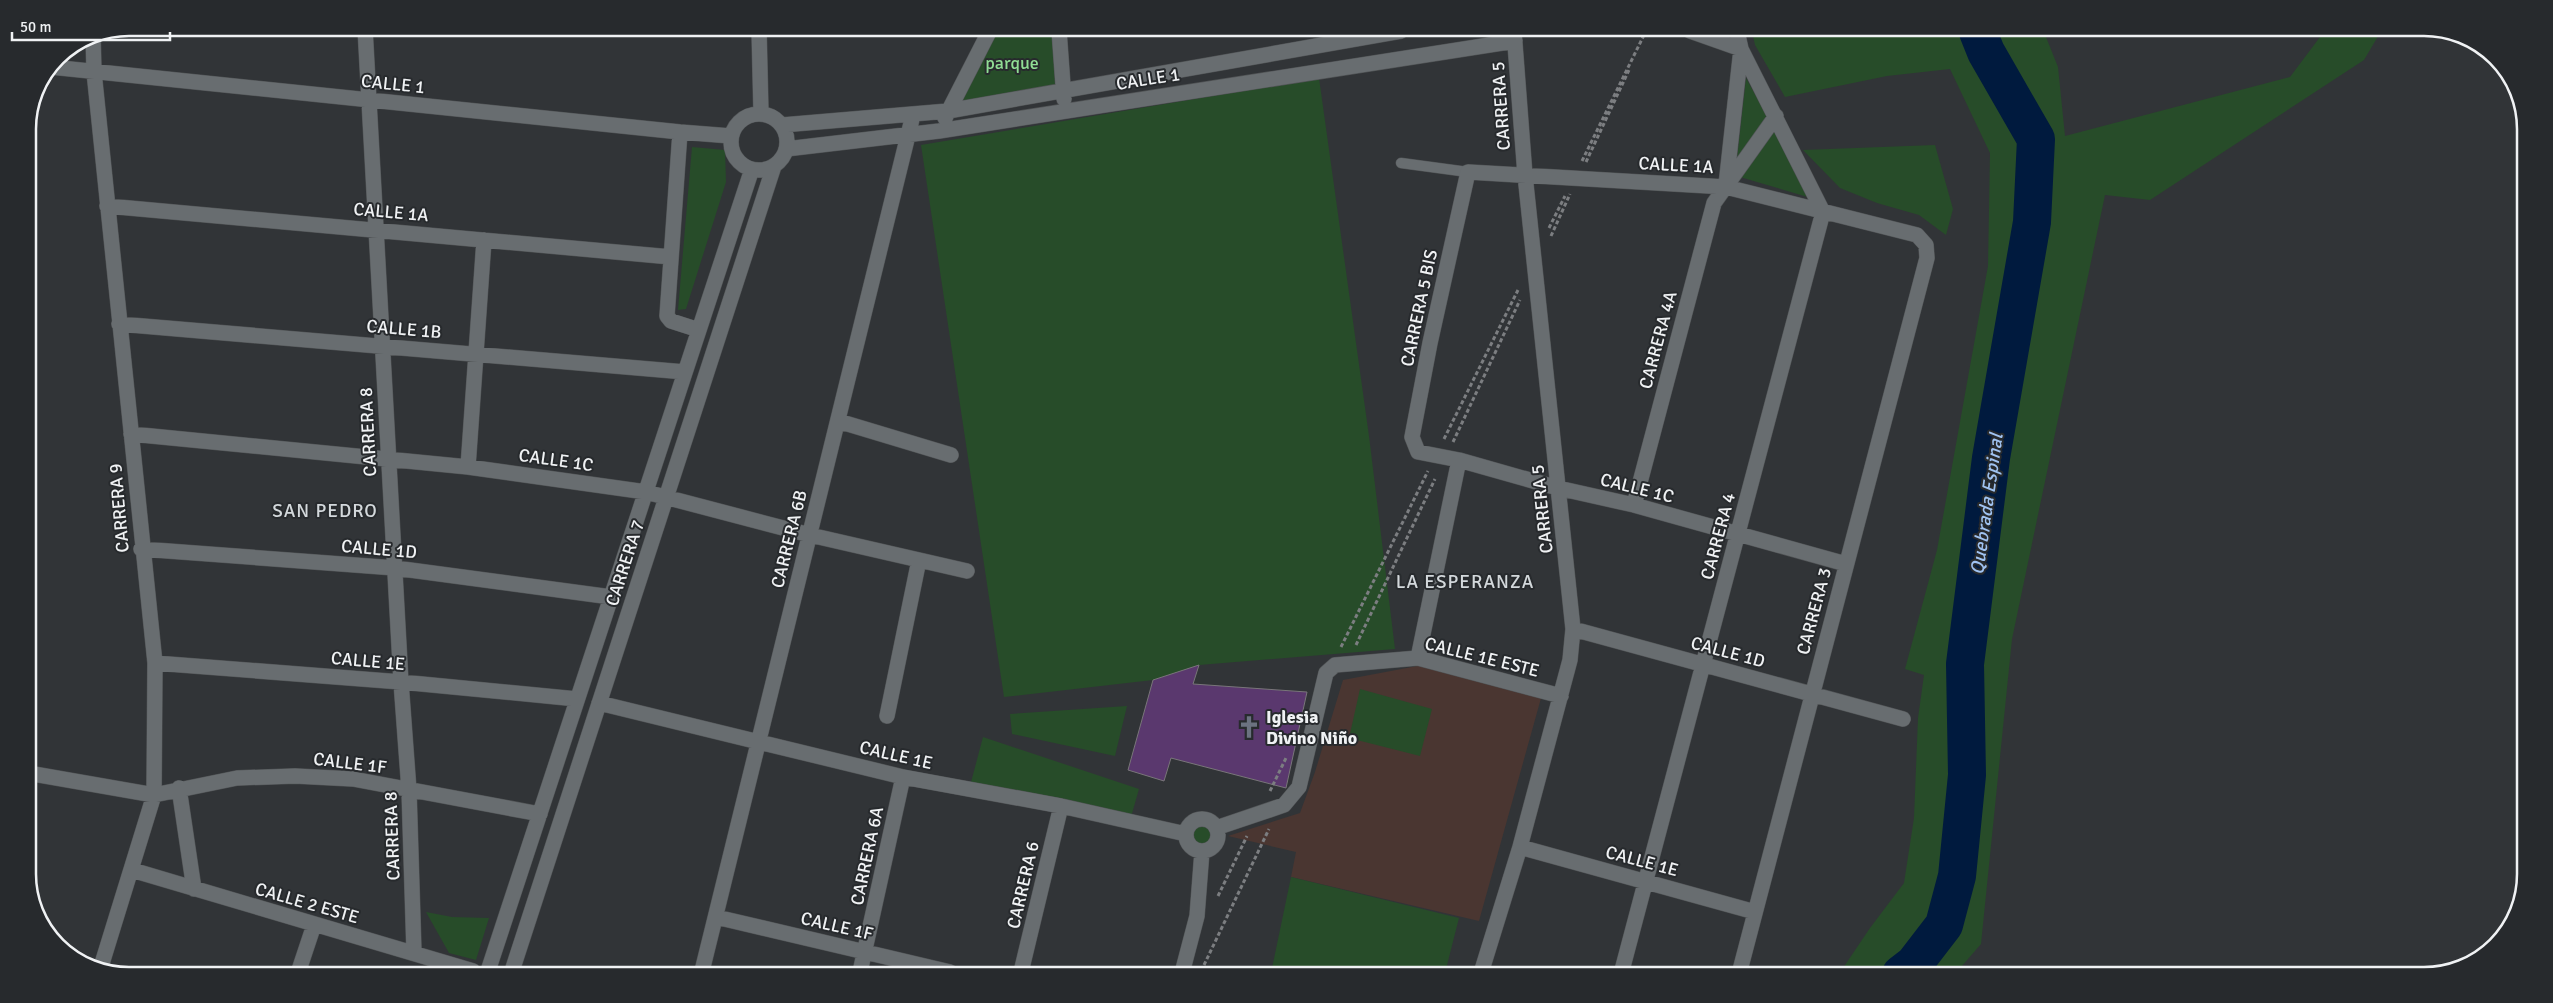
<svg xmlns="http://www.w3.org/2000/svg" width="2553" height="1003" font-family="Signika,sans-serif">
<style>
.commercial{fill:#4a3631}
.green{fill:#274c29}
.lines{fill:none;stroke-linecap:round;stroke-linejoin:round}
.river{stroke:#001a3e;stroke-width:38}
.building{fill:#5a386e;stroke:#79767a}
.lane-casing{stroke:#515456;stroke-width:11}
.street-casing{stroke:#515456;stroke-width:16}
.path{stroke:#7c7e81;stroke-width:3;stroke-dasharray:4 2.5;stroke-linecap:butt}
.lane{stroke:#686d70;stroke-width:10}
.street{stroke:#686d70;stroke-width:15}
.labels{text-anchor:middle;stroke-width:4;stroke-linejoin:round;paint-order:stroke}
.park-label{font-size:18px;fill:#91de95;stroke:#272a2d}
.street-label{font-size:18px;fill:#f0f2f4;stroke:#272a2d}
.poi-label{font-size:18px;font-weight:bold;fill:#f0f2f4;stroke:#272a2d;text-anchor:start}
.water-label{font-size:19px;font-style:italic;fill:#a0c3f1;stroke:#272a2d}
.neighbourhood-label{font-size:19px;letter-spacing:1px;fill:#d3d8db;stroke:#272a2d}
.rim{fill:none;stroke:#f0f2f4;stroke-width:2.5}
</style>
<rect width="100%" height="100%" fill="#313437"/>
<path class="commercial" d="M1428,664l115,27 -64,230 -188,-44 5,-25 -68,-16 72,-23 15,-41 28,-92z"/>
<path class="green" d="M993,30h61l1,59 -104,15z
M1752,31l292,1 14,35 7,69 225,-59 33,-44h57l-16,27 -214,140 -45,-5 -93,444 -31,305 -26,30h-116l31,-46 34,-45 10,-65 4,-100 6,-43 -19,-6 32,-119 51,-284 2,-113 -40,-84 -63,7 -102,21 -30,-52z
M1319,78l50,358 26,213 -196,16 -46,15 -149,17 -83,-552z
M1746,78l21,38 -30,42z
M1774,128l37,70 -71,-21z
M1935,145l18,64 -7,26 -27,-20 -42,-12 -37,-15 -37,-38z
M692,147l33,3 1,32 -40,127 -8,1z
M1360,689l72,20 -12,47 -71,-18z
M1127,706l-12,50 -103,-22 -2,-20z
M983,737l156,52 -8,28 -161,-31z
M1192 836a12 12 0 1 1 24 0a12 12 0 1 1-24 0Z
M1291,877l168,41 -14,55h-174z
M426,912l26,5 37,1 -13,42 -27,-7z"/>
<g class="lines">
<path class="river" d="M1901,974l13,-10 30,-39 13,-49 10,-101 -2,-111 26,-206 41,-236 4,-83 -50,-87 -8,-20"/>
</g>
<path class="building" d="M1199,665l-6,19 114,8 -21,96 -115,-30 -7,23 -36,-11 25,-90z"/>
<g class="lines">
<defs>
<path id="lane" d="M1401,163l67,9"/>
<path id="street" d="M365,28l36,654 8,108 5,163
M759,29l2,84
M1059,30l5,69
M1690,31l51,18
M93,35l1,37 61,591 -1,132 -54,175
M51,67l629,65 51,4
M731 142a28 28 0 1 1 56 0a28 28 0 1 1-56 0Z
M945,118l45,-88
M782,125l166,-14 453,-80
M680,132l-13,184 4,5 28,9
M786,149l153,-18 576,-90
M1726,185l15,-136
M107,206l564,51
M119,324l566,48
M838,421l113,34
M131,434l337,33 178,25 164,43 157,36
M468,467l16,-227
M1634,505l80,-302 62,-87
M141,549l254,19 216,29
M1573,629l330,90
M1418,658l41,-198
M155,663l246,19 176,17
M599,703l304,74 158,29 125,28
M887,716l32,-156
M28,773l126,22 83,-17 58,-2 58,3 187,35
M179,788l15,101
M1186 835a16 16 0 1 1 32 0a16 16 0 1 1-32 0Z
M1216,828l68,-23 15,-18 27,-114 9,-8 83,-7 143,38
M1520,847l235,65
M132,870l341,101
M716,917l234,55
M299,970l15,-45
M488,971l264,-802
M512,971l262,-805
M702,971l211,-856
M860,972l43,-195
M1021,972l40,-166
M1182,973l15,-57 5,-65
M1481,973l39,-126 50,-187 3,-31 -48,-454 -11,-144
M1621,974l202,-762 -82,-163 -4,-18
M1739,974l188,-716 -1,-13 -9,-10 -191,-48 -258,-15 -38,171 -18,94 6,15 41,8 99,28 76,17 212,59"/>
</defs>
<use href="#lane" class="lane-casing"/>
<use href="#street" class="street-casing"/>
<path class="path" d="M1582,161l64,-130
M1586,162l43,-92
M1549,228l16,-32
M1551,236l19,-42
M1444,439l74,-149
M1453,442l67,-142
M1356,645l79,-166
M1341,647l87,-176
M1270,791l16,-33
M1218,896l29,-60
M1204,965l65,-136"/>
<use href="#lane" class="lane"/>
<use href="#street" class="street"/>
</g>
<defs>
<symbol id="church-bare" viewBox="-9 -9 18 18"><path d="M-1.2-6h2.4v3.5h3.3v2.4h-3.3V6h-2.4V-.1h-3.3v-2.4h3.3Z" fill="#6b7280" stroke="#272a2d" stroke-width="2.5" paint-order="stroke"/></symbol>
</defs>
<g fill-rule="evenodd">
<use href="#church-bare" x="1233" y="711" width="32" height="32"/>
</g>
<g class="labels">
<g class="park-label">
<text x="1012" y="69">parque</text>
</g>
<g class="street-label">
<text transform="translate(1148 79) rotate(-9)" y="6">CALLE 1</text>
<text transform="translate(393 84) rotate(6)" y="6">CALLE 1</text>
<text transform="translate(1501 106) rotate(-94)" y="6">CARRERA 5</text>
<text transform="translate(1676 165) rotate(3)" y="6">CALLE 1A</text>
<text transform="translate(391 212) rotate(5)" y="6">CALLE 1A</text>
<text transform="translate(1419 308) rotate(-78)" y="6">CARRERA 5 BIS</text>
<text transform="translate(404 329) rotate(5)" y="6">CALLE 1B</text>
<text transform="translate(1658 340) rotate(-75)" y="6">CARRERA 4A</text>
<text transform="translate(368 432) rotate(-93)" y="6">CARRERA 8</text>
<text transform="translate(556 460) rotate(8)" y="6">CALLE 1C</text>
<text transform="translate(1637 488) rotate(14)" y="6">CALLE 1C</text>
<text transform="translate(119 508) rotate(-95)" y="6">CARRERA 9</text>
<text transform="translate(1542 509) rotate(-96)" y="6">CARRERA 5</text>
<text transform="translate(1718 536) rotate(-75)" y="6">CARRERA 4</text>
<text transform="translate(789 539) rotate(-76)" y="6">CARRERA 6B</text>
<text transform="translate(379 549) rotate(5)" y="6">CALLE 1D</text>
<text transform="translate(625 563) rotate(-72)" y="6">CARRERA 7</text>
<text transform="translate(1814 611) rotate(-75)" y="6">CARRERA 3</text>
<text transform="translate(1728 652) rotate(15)" y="6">CALLE 1D</text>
<text transform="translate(1482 657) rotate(14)" y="6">CALLE 1E ESTE</text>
<text transform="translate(368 661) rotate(5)" y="6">CALLE 1E</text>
<text transform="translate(896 755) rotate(13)" y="6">CALLE 1E</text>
<text transform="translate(350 763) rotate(7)" y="6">CALLE 1F</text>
<text transform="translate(392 836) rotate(-92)" y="6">CARRERA 8</text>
<text transform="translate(867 856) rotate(-78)" y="6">CARRERA 6A</text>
<text transform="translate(1642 861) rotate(15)" y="6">CALLE 1E</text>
<text transform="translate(1023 885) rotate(-77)" y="6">CARRERA 6</text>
<text transform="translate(307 903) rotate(16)" y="6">CALLE 2 ESTE</text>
<text transform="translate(837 926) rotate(13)" y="6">CALLE 1F</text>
</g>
<g class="poi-label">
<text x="1266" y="723">Iglesia<tspan x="1266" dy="21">Divino Niño</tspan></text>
</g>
<g class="water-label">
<text transform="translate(1986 504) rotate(-82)" y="7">Quebrada Espinal</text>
</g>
<g class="neighbourhood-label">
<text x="325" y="517">SAN PEDRO</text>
<text x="1465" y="588">LA ESPERANZA</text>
</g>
</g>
<path d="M0 0H2553V1003H0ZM129 36H2424A93 93 0 0 1 2517 129V874A93 93 0 0 1 2424 967H129A93 93 0 0 1 36 874V129A93 93 0 0 1 129 36Z" fill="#272a2d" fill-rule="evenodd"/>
<path class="rim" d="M129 36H2424A93 93 0 0 1 2517 129V874A93 93 0 0 1 2424 967H129A93 93 0 0 1 36 874V129A93 93 0 0 1 129 36Z"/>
<path d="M12 32v8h158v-8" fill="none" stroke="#f0f2f4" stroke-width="2.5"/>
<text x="20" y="32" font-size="15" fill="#f0f2f4" stroke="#272a2d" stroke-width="4" paint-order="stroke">50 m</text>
</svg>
